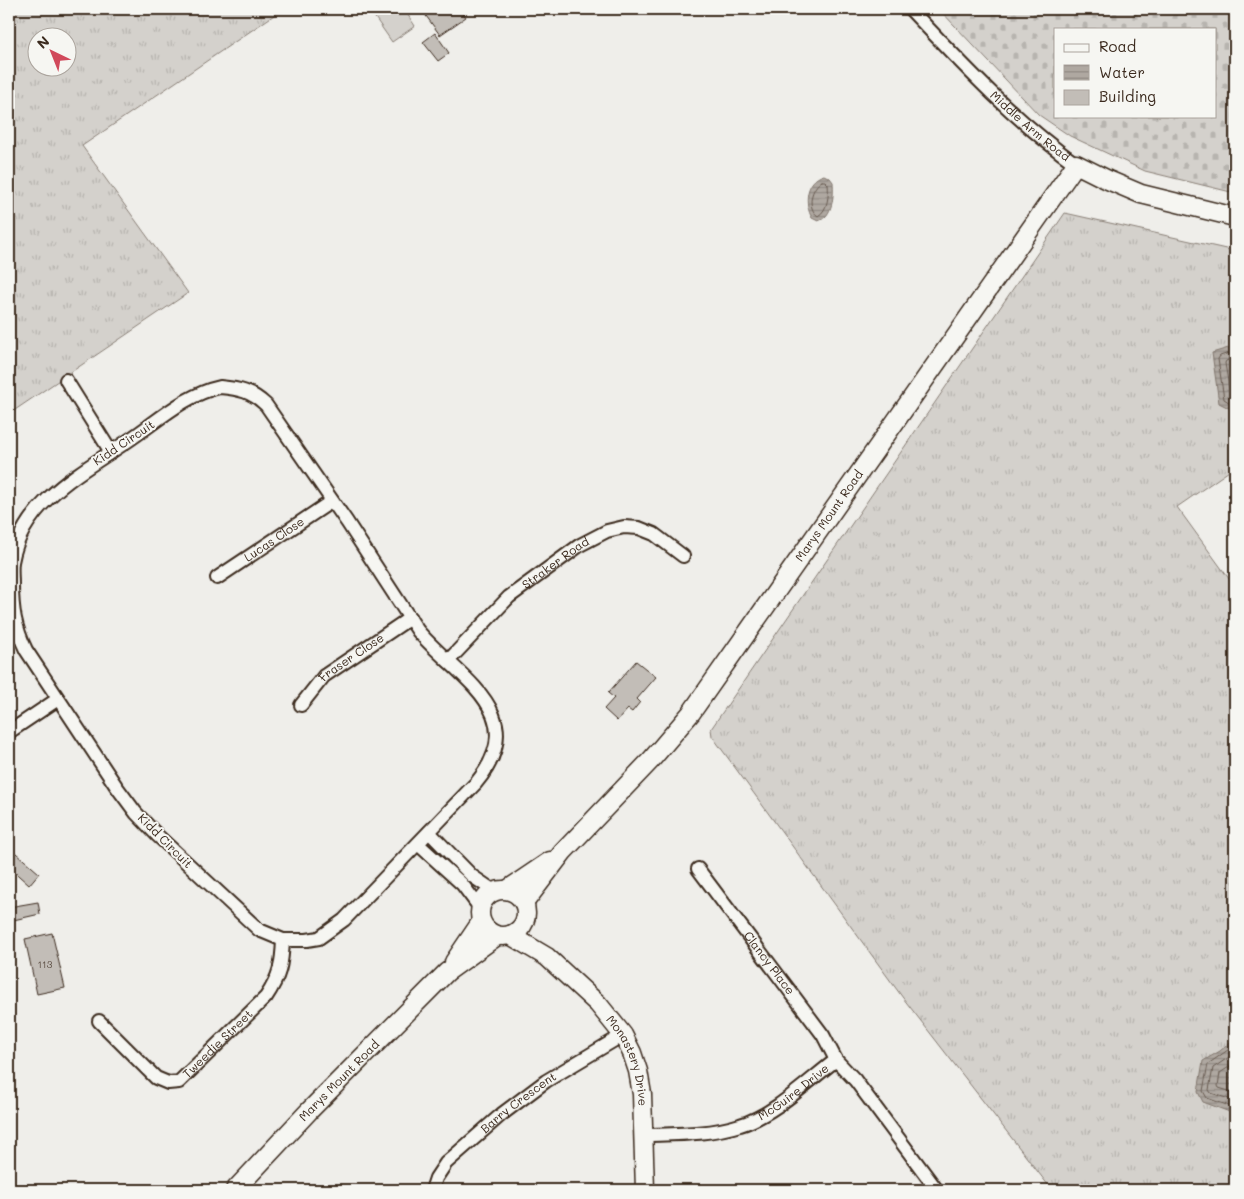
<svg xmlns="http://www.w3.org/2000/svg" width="1244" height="1199" font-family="Mali,sans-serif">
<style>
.grass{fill:url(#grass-tufts);stroke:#887e75;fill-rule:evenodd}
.cemetery{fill:url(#cemetery-stones);stroke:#887e75;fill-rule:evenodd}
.pitch{fill:#d4d1cc;stroke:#887e75}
.water{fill:url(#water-rules);stroke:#81766d}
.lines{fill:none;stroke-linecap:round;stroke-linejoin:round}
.shore{stroke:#695c52;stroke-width:1}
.building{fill:#c2bdb7;stroke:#3b2a1e}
.street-casing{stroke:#3b2a1e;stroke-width:16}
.secondary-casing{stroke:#3b2a1e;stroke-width:21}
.street{stroke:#f6f6f2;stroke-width:12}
.secondary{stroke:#f6f6f2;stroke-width:18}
.labels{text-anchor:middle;stroke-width:4;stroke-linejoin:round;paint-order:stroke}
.number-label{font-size:10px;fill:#5d4f44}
.street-label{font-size:12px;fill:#3b2a1e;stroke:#f6f6f2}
</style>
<defs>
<pattern id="grass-tufts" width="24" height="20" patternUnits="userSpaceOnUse" patternTransform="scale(1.25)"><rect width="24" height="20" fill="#d4d1cc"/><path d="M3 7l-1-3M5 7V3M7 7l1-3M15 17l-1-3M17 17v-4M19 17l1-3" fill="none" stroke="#b7b4af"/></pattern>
<pattern id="cemetery-stones" width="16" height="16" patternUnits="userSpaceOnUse" patternTransform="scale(1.25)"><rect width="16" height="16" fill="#d4d1cc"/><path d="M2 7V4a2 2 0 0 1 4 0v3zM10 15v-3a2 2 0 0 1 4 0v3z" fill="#b7b4af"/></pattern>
<pattern id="water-rules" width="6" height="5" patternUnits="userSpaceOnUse" patternTransform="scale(1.25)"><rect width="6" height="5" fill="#afa8a1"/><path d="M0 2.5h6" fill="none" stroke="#908983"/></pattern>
</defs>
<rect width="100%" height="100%" fill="#efeeea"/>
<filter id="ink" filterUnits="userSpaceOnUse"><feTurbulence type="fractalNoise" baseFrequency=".02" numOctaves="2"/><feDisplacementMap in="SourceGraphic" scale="10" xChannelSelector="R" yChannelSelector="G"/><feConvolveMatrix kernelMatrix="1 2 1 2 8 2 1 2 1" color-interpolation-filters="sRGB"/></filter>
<g filter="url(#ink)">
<path class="grass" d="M9,9h274l-201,137 106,147 -179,121zM38,38h30v30h-30z
M1065,213l170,38v216l-58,40 58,80v603h-183l-149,-192 -191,-262 -1,-7z"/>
<path class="cemetery" d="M939,9h296v184l-90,-22 -75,-35 -31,-21zM1055,29h160v87h-160z"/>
<path class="pitch" d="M369,9h35l11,17 -23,16z"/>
<path class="water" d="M824,175l6,3 3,4c1,13 0,35 -15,39l-6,-3c-8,-14 -7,-38 12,-43z
M1235,346v65l-16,-8 -7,-50z
M1235,1038v76l-32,-12 -5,-10 5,-31 17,-10z"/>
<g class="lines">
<path class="shore" d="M822,181h3l3,3c1,11 0,26 -10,32 -12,-8 -7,-29 4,-35z
M1235,351l-15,5 -2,3 6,40 11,7
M1235,357l-9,4 -1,2 5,31 5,5
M1235,1045l-27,19 -5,27 4,7 28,10
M1235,1053l-22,15 -4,22 2,3 24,8
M1235,1063l-15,10 -2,13 1,2 16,5"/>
</g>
<path class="building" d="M421,9h39l6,8 -26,18z
M435,33l14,20 -11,8 -15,-19z
M636,661l20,16 -19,22 3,3 -8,10 -4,-3 -11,12 -13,-12 10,-11 -6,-5z
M9,847l30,26 -10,12 -20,-18z
M38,902l2,12 -31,7v-14z
M52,933l13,55 -28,6 -12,-55z"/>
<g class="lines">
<defs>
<g id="street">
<path id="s1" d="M910,9c52,55 104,111 166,155"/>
<path d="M66,380l45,72"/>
<path d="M220,387c20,2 31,4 46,18l81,117 71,109c40,47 116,82 58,152l-132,137 -25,18 -12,2h-24l-24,-10 -101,-94 -22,-23 -20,-27 -90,-136c-11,-23 -14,-40 -14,-65 0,-8 -1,-16 0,-23 11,-62 74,-92 120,-124 28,-19 55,-44 88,-51z"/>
<path id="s2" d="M217,578l115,-77"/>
<path id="s3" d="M448,661l61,-64 71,-52 27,-14 17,-4 15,1 15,6 29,22"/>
<path id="s4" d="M301,705l23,-29 86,-58"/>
<path d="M9,732l49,-33"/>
<path d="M429,832l43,44 22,15"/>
<path d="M418,844l44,40 18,24"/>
<path id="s5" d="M698,869l125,166 13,25"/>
<path id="s6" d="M99,1021l57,57 12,5 11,-1 87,-85c14,-21 16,-33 17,-57"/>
<path id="s7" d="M644,1135c32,-1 65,0 96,-10 34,-10 68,-44 96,-65l19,20 82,110"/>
<path id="s8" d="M432,1190l4,-12 10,-15 56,-49 44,-33 77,-46"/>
</g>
<g id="secondary">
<circle cx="503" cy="913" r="23"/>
<path d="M507,890l43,-29"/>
<path id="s9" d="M524,903l39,-51 88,-92 40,-47 385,-549 32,16 33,14 94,23"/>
<path id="s10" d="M510,935l37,22 51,47 25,31 9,18 6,18 4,23 3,96"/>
<path d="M454,962l27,-40"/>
<path id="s11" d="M235,1190l74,-79 138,-139 50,-36"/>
</g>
</defs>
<use href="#street" class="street-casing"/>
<use href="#secondary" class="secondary-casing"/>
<use href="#street" class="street"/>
<use href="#secondary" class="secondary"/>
</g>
</g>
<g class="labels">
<g class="number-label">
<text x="45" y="968">113</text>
</g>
<g class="street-label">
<text dy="4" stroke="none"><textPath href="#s1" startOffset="168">Middle Arm Road</textPath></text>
<text transform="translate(124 443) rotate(-34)" y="4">Kidd Circuit</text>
<text dy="4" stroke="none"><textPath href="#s9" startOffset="494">Marys Mount Road</textPath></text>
<text dy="4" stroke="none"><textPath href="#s2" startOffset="69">Lucas Close</textPath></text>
<text dy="4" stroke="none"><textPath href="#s3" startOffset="146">Straker Road</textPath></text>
<text dy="4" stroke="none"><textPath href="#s4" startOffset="70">Fraser Close</textPath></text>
<text transform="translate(165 841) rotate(45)" y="4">Kidd Circuit</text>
<text dy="4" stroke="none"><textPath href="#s5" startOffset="118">Clancy Place</textPath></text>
<text dy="4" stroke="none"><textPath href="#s6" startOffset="159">Tweedie Street</textPath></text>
<text dy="4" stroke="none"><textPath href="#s10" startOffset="178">Monastery Drive</textPath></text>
<text dy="4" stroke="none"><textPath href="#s11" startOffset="151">Marys Mount Road</textPath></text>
<text dy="4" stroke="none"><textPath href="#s7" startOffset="160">McGuire Drive</textPath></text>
<text dy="4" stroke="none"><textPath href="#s8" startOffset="125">Barry Crescent</textPath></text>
</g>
</g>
<rect width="1244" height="1199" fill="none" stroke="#f6f6f2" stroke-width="30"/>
<rect x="15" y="15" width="1214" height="1169" fill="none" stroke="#3b2a1e" stroke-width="2" filter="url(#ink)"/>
<rect x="1054" y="28" width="162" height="90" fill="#f6f6f2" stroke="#aba49d"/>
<rect x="1064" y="44" width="25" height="8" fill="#f6f6f2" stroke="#aba49d"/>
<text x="1099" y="52" font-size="15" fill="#3b2a1e">Road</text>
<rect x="1064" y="65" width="25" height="15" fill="url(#water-rules)" stroke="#aba49d"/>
<text x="1099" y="78" font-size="15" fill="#3b2a1e">Water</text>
<rect x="1064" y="90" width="25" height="15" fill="#c2bdb7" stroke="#aba49d"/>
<text x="1099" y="102" font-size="15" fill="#3b2a1e">Building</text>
<g transform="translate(52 52) rotate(317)"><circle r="24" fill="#f6f6f2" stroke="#aba49d"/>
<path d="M0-4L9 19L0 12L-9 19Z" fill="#d1495b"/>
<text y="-8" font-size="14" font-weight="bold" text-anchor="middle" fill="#3b2a1e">N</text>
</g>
</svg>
